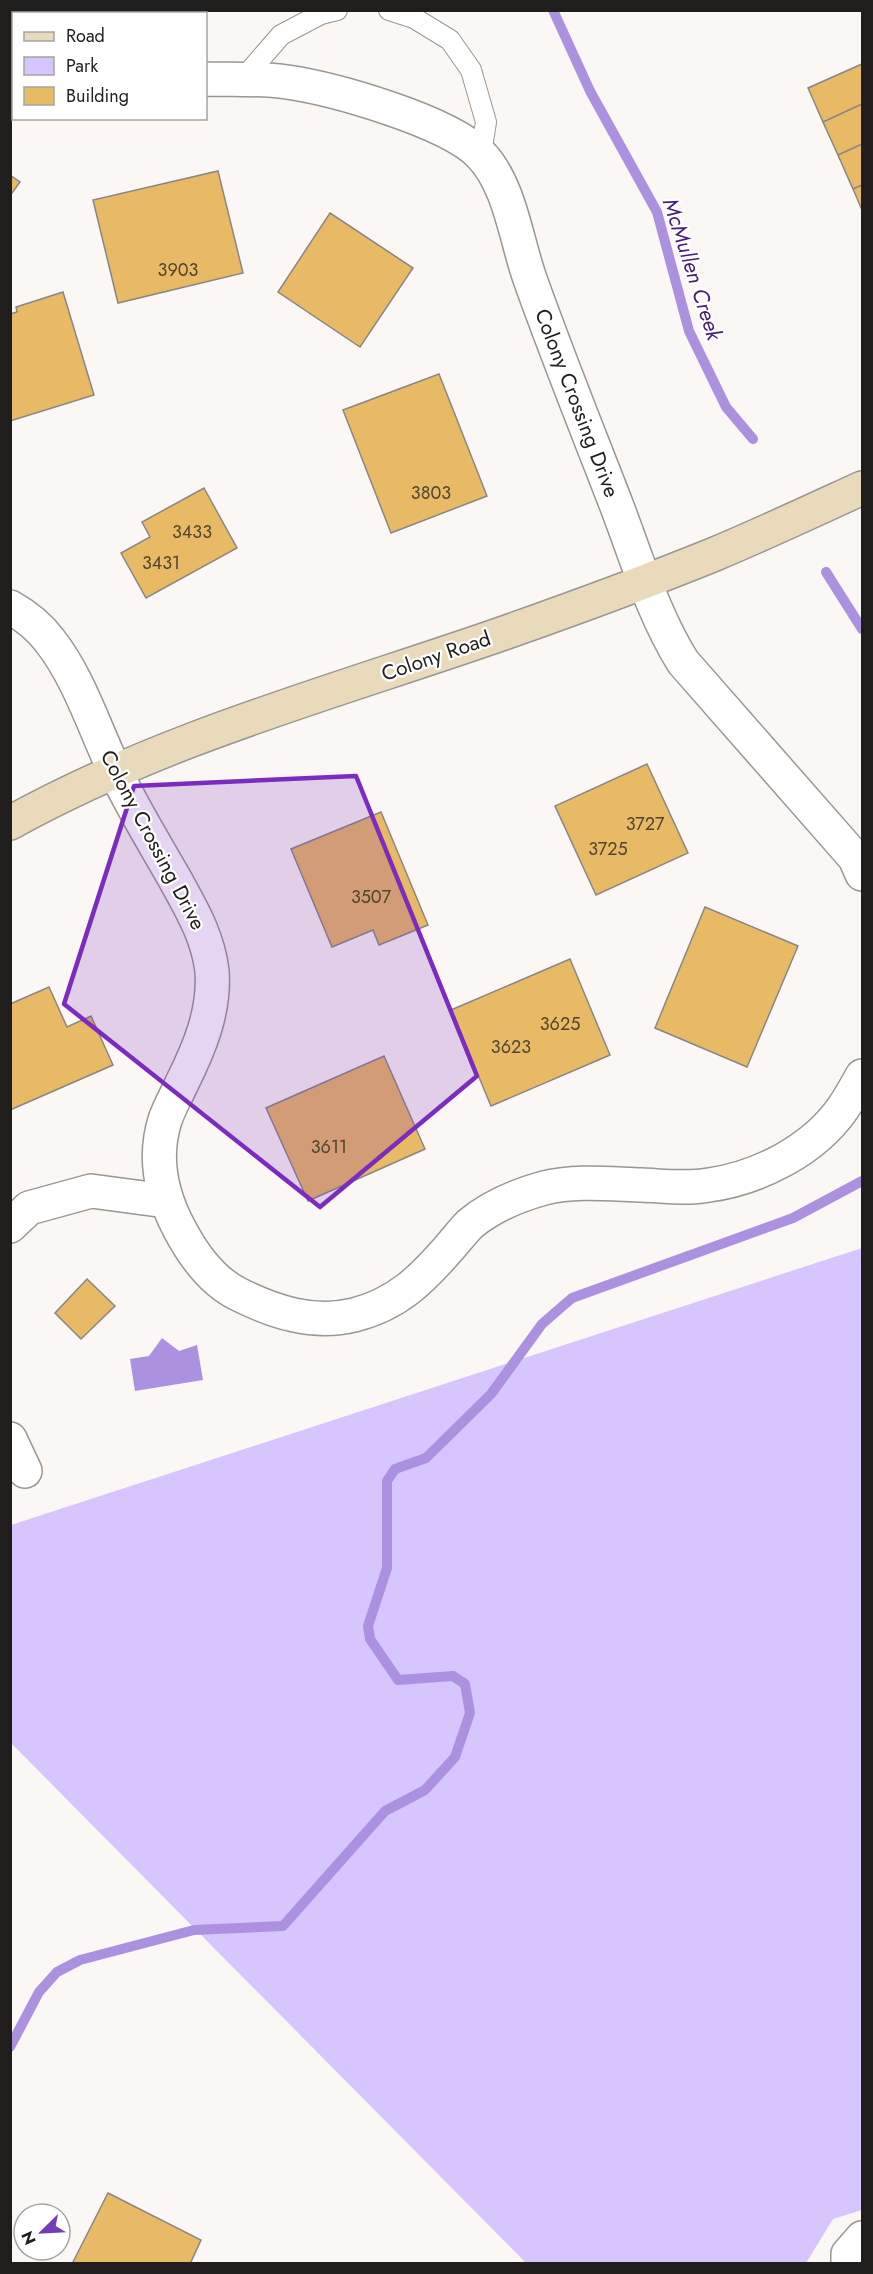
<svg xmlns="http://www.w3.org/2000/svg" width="873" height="2274" font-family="Jost,sans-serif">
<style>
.green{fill:#d7c5fe}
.water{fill:#ac91e0}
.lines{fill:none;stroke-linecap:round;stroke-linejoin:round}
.stream{stroke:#ac91e0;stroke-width:10}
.building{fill:#e8ba65;stroke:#898784;stroke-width:1.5}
.lane-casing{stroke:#999794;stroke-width:22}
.street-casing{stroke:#999794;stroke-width:36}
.secondary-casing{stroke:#999794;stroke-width:36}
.lane{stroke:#fff;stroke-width:20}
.street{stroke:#fff;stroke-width:33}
.secondary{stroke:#e9dabb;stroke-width:33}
.marked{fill:#7b2cbf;fill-opacity:0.2;stroke:#7b2cbf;stroke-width:4.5;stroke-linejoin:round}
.labels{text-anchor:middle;stroke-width:4.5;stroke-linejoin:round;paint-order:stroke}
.number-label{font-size:18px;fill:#51452f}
.street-label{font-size:21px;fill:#1f1e1d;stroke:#fff}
.water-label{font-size:22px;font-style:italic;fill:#471d79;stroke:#fff}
</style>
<rect width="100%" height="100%" fill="#faf7f4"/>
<path class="green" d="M862,1248v962l-29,9 -27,44h-280l-515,-520v-218z"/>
<path class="water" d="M162,1338l17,13 18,-6 6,35 -68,11 -5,-32 19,-3z"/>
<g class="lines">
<path class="stream" d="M553,10l37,81 67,121 32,119 37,76 27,32
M826,572l36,57
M10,2047l29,-55 18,-20 23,-12 114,-30 89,-4 102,-115 40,-21 30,-33 15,-44 -5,-29 -12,-8 -55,4 -28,-41 -2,-13 19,-58v-87l8,-12 31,-11 65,-64 51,-70 30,-26 221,-80 69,-37"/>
</g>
<path class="building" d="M862,64v40l-39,18 -15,-34z
M862,104v40l-24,11 -15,-33z
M862,144v41l-9,4 -15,-34z
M218,171l25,102 -125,30 -25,-103z
M10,175l10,7 -10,14z
M862,185v25l-9,-21z
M330,213l83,55 -53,79 -82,-55z
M63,292l31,103 -84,26v-107l7,-2 -1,-5z
M439,374l48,122 -96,37 -48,-123z
M204,488l33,60 -91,50 -25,-45 29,-16 -8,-15z
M647,764l41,89 -92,42 -41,-89z
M381,812l47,113 -49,20 -6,-15 -41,17 -41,-98z
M705,907l93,39 -51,121 -92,-39z
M570,959l40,96 -119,51 -40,-96z
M49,987l18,40 24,-11 22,49 -103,45v-106z
M384,1056l41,93 -117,52 -42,-93z
M87,1279l28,27 -34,33 -26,-26z
M108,2193l93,47 -11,24h-118z"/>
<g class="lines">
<defs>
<path id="lane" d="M389,10l25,8 36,22 21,30 15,52 -5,32
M242,80l39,-45 40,-21 16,-4"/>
<path id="street" d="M10,69l4,1
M206,79c26,1 55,-1 81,3 48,7 160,39 193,72 30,30 36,86 50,125 27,76 57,150 86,225 20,52 37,110 67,158l172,196 7,16
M10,607c16,9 29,19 40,34 29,37 44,86 64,128 18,38 41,75 62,112 16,29 32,56 36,90 3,41 -13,78 -31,114 -5,11 -12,23 -16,35 -12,38 -4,74 14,108 13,25 33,53 59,66 36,18 75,31 116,21 44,-11 68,-36 96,-68 7,-8 13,-16 20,-23 20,-17 49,-29 74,-36 31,-8 66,-4 98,-3 22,1 45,4 67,0 50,-7 105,-35 134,-77 7,-10 13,-21 19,-32
M10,1226l19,-18 62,-17 75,10
M10,1439l15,32
M848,2264v-10l14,-16"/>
<path id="secondary" d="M10,823c155,-86 328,-132 494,-190 71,-25 142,-51 211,-79 50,-21 99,-44 147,-66"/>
</defs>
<use href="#lane" class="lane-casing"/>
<use href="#street" class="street-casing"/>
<use href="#secondary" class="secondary-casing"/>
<use href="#lane" class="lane"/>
<use href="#street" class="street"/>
<use href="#secondary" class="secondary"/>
</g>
<path class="marked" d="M356,776l121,300 -157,131 -256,-203 70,-218z"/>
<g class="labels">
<g class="number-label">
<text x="178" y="276">3903</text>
<text x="431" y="499">3803</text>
<text x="192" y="538">3433</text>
<text x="161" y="569">3431</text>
<text x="645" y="830">3727</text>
<text x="608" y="855">3725</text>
<text x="371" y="903">3507</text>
<text x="560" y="1030">3625</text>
<text x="511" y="1053">3623</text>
<text x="329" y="1153">3611</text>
</g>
<g class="street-label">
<text transform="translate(577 403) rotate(69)" y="7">Colony Crossing Drive</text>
<text transform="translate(436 656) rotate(-19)" y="7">Colony Road</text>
<text transform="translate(153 840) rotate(62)" y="7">Colony Crossing Drive</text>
</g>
<g class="water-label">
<text transform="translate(693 269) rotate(72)" y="8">McMullen Creek</text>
</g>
</g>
<rect width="873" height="2274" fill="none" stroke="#1f1e1d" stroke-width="24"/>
<rect x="12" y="12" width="195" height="108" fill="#ffffff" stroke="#a5a5a5" stroke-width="1.5"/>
<rect x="24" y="32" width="30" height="9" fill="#e9dabb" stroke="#a5a5a5" stroke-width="1.5"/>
<text x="66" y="42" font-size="18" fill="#1f1e1d">Road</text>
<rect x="24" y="57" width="30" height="18" fill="#d7c5fe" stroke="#a5a5a5" stroke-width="1.5"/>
<text x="66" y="72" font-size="18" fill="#1f1e1d">Park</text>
<rect x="24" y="87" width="30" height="18" fill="#e8ba65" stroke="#a5a5a5" stroke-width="1.5"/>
<text x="66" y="102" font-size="18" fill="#1f1e1d">Building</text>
<g transform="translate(42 2232) rotate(246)"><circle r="28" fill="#ffffff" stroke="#a5a5a5" stroke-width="1.5"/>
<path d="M0-4.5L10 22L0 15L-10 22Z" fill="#713eb6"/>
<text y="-9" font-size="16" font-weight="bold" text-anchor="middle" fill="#1f1e1d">N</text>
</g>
</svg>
